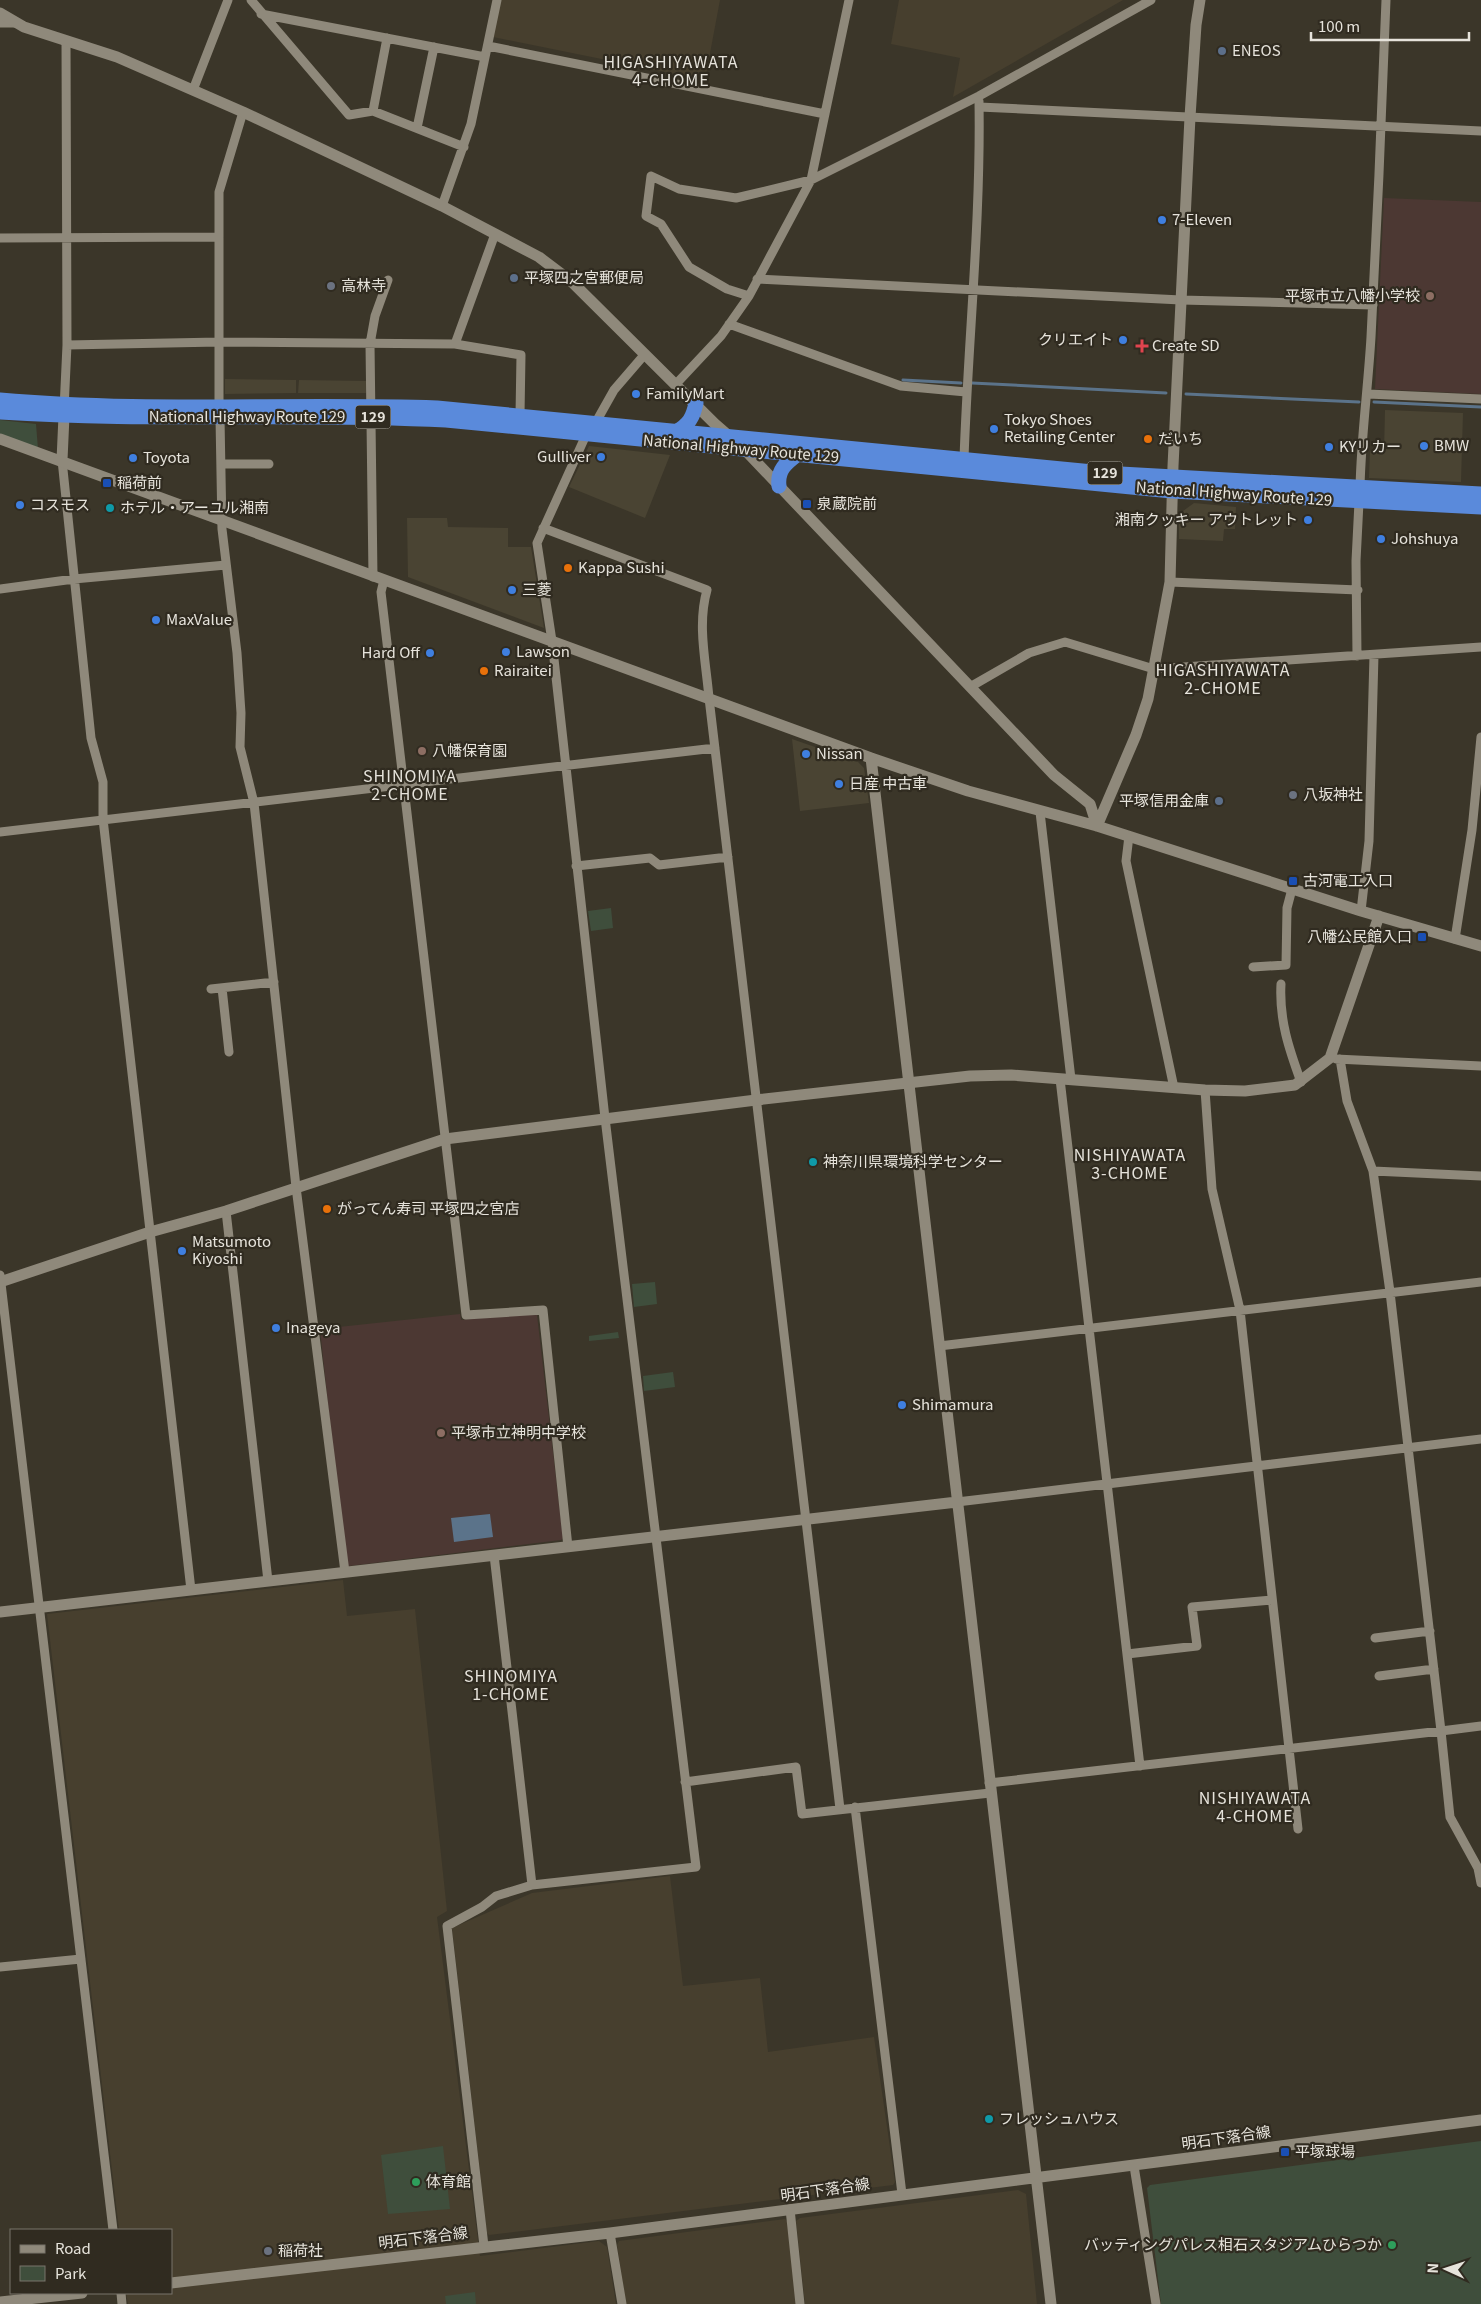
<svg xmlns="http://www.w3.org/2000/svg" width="1481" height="2304" font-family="Georgia,'Noto Sans JP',serif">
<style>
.commercial{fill:#4a4433}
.built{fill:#473f2e}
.education{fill:#4c3833}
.green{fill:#3f4e3c}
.water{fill:#5b738a}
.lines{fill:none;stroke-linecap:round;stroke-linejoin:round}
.stream{stroke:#5b738a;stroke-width:3}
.street{stroke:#8f897b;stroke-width:9}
.secondary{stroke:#8f897b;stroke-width:11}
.highway{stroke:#5a8adb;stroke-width:15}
.service-dot{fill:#5c6f8a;stroke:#302b20;stroke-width:2}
.shop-dot{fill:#3f7fe0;stroke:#302b20;stroke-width:2}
.worship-dot{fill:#6b7280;stroke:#302b20;stroke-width:2}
.education-dot{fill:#8d6e63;stroke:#302b20;stroke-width:2}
.health-dot{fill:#e0444e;stroke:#302b20;stroke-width:2}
.food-dot{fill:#e8710a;stroke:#302b20;stroke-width:2}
.transit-dot{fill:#1a4fb4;stroke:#302b20;stroke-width:2}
.culture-dot{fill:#0f9aa8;stroke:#302b20;stroke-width:2}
.leisure-dot{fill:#2e9e5b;stroke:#302b20;stroke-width:2}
.labels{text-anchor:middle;stroke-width:4.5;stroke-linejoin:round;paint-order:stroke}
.shield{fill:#302b20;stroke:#afaca3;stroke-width:1}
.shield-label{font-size:14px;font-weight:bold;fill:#e6e3db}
.poi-label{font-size:15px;fill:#e6e3db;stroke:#302b20;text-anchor:start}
.street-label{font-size:15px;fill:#e6e3db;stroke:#302b20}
.neighbourhood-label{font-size:16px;letter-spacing:1px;fill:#e6e3db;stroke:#302b20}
</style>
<rect width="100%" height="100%" fill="#3b3629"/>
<path class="commercial" d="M225,379l71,1v13l-71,1z
M299,380l68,1 -1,12h-68z
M1385,410l78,3 -2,69 -92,-4 1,-27 14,1z
M589,446l81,9 -25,63 -76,-31z
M1194,503l42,4 -1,22h-11l-1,12 -44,-2v-25z
M407,518h40l1,9 60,1v19h23l13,81 -136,-51z
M792,739l66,23 6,6 5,35 -69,8z"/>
<path class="built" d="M500,0h220l-15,80 -212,-43z
M899,0h224l-170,97 7,-39 -69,-14z
M343,1580l4,36 68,-7 32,302 -10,6 43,339 119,-15 8,6 9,57h-488l-2,-11h45v-63h-52l-72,-616z
M670,1876l13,110 77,-8 8,74 106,-15 21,145 -2,3 -404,50 -2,-2 -35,-305 80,-35z
M1018,2190l8,4 11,110h-232l-9,-83 4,-3z
M785,2219l4,4 8,81h-171l-9,-59 2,-4z"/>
<path class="education" d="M1384,198l97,4v192l-106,-5z
M533,1313l4,2 26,223 -2,2 -212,26 -4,-3 -25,-234 140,-15 1,6z"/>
<path class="green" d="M0,420l36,4 2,25 -38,-14z
M611,908l2,20 -22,3 -3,-20z
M655,1282l2,22 -23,3 -2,-23z
M618,1332l1,6 -30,3v-5z
M673,1372l2,15 -31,4 -1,-15z
M1481,2141v163h-320l-14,-116 3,-3z
M443,2146l7,63 -62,5 -7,-59z
M475,2292l1,12h-30l-1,-8z"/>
<path class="water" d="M490,1514l3,23 -39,5 -3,-24z"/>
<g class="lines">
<path class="stream" d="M903,380l58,3
M972,383l194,10
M1186,394l173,8
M1374,402l107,5"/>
<path class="street" d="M251,0l98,115 24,-4 91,36
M261,14l224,43
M0,23h14
M488,46l337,68
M193,90l35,-90
M979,107l502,24
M373,111l14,-73
M417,128l17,-81
M442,206l29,-82 26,-124
M0,238l219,-1
M757,279l424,21 192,5
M749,296l-22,-7 -38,-22 -28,-43 -15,-8 5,-40 28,13 57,9 75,-18 168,-84 172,-96
M729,324l172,62 65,6
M455,344l40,-110
M67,345l152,-3 236,2 66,11 -1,60
M676,384l45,-48 28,-40 62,-116 38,-180
M1368,394l113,5
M219,406v-214l24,-80
M64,409l3,-64 -1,-304
M220,418l2,111 15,124 4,60 -1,34 14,56 42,384 49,385
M596,422l18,-32 31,-36
M964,459c4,-119 17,-238 15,-358
M62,460l29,278 12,44v37l88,771
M221,464h48
M1360,488c1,-50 8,-100 11,-151 6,-112 11,-225 15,-337
M543,528l164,62c-10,35 -1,72 2,108l131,1111
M373,577l-3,-233 5,-28 13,-36
M384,580l-3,12 85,723 77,-5 25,237
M1170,582l188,8
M0,589l74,-10 152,-14
M1357,656l-1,-95 3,-59
M970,687l59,-34 36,-11 89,27 327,-22
M1040,812l31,267
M0,832l715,-84
M1129,836l-3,25 48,227
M576,866l74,-8 9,7 69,-8
M1361,911l8,-70 5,-186
M1455,939l17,-109 9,-93
M1253,967l33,-2 1,-57 5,-19
M1281,984c-2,36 8,65 20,98
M222,988l7,64
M211,989l63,-7
M1336,1059l145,7
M1060,1079l80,687
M1205,1090l7,99 28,121 58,519
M1373,1171l108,5
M226,1211l42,370
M0,1275l113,955
M939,1346l542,-64
M957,1502l524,-63
M494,1555l38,330
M1375,1638l55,-7
M1127,1654l70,-8 -5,-39 80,-7
M1379,1676l55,-7
M1481,1726l-40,5 9,86 28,51 3,15
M685,1782l111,-15 6,47 188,-21
M989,1783l452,-52 -51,-439 -17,-121 -26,-70 -7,-42
M855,1807l47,387
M0,1967l81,-8
M1134,2166l22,138
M790,2209l10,95
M610,2233l12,71
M484,2246l-37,-320 35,-19 14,-11 36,-11 164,-18 -91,-749 -53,-477 -15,-98 49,-108
M121,2293l1,11"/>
<path class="secondary" d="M0,13l24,14 93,30 126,55 199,94 97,51 33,25 143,142 30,26 309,325 36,29 7,22
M0,439l871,319 97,33 129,35 264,85 120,35
M62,460l2,-44
M871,758l180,1546
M1097,826l39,-91 12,-36 22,-117 3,-116 17,-349 6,-92 4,-25
M0,1282l150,-50 76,-21 219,-72 311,-39 214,-24 41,-1 194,15 40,1 50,-6 35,-27 49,-142
M0,1612l957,-110
M171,2283l439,-50 871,-113
M0,2302l82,-9"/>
<path class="highway" d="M0,400c145,13 291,3 437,8l666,65 378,21
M0,412c149,10 298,0 446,8l726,71 309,16
M676,432c13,-8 17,-14 20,-29
M779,486c-2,-16 7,-23 19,-32"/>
</g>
<g class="service-dot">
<circle cx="1222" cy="51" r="5"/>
<circle cx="514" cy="278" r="5"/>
<circle cx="1219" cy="801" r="5"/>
</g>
<g class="shop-dot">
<circle cx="1162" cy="220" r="5"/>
<circle cx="1123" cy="340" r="5"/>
<circle cx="636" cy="394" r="5"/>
<circle cx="994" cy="429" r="5"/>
<circle cx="1424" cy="446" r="5"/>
<circle cx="1329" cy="447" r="5"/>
<circle cx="601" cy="457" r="5"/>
<circle cx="133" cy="458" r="5"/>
<circle cx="20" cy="505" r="5"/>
<circle cx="1308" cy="520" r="5"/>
<circle cx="1381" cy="539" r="5"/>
<circle cx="512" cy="590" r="5"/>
<circle cx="156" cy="620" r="5"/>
<circle cx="506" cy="652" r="5"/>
<circle cx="430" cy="653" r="5"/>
<circle cx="806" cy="754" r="5"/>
<circle cx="839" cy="784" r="5"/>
<circle cx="182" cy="1251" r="5"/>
<circle cx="276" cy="1328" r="5"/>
<circle cx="902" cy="1405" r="5"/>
</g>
<g class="worship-dot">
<circle cx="331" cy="286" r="5"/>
<circle cx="1293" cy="795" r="5"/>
<circle cx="268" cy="2251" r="5"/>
</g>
<g class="education-dot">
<circle cx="1430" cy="296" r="5"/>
<circle cx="422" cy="751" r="5"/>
<circle cx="441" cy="1433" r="5"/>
</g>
<path class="health-dot" d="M1139.5 338.5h5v5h5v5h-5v5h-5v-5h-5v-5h5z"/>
<g class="food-dot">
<circle cx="1148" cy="439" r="5"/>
<circle cx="568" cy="568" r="5"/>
<circle cx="484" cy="671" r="5"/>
<circle cx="327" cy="1209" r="5"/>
</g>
<g class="transit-dot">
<rect x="102" y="478" width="10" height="10" rx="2.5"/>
<rect x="802" y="499" width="10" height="10" rx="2.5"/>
<rect x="1288" y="876" width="10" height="10" rx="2.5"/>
<rect x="1417" y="932" width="10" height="10" rx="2.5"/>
<rect x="1280" y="2147" width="10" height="10" rx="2.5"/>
</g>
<g class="culture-dot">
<circle cx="110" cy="508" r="5"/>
<circle cx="813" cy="1162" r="5"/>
<circle cx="989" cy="2119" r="5"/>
</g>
<g class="leisure-dot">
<circle cx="416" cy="2182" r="5"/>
<circle cx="1392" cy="2245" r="5"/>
</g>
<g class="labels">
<g class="shield">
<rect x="355.5" y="405.5" width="35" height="23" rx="4"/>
<rect x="1087.5" y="461.5" width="35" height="23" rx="4"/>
</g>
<g class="shield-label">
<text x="373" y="422">129</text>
<text x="1105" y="478">129</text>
</g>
<g class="poi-label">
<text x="1232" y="56">ENEOS</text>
<text x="1172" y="225">7-Eleven</text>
<text x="524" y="283">平塚四之宮郵便局</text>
<text x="341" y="291">高林寺</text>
<text x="1420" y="301" text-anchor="end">平塚市立八幡小学校</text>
<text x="1113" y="345" text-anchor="end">クリエイト</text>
<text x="1152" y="351">Create SD</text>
<text x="646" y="399">FamilyMart</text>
<text x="1004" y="425">Tokyo Shoes<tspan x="1004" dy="17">Retailing Center</tspan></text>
<text x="1158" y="444">だいち</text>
<text x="1434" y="451">BMW</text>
<text x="1339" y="452">KYリカー</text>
<text x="591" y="462" text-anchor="end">Gulliver</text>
<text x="143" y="463">Toyota</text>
<text x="117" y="488">稲荷前</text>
<text x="817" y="509">泉蔵院前</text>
<text x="30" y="510">コスモス</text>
<text x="120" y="513">ホテル・アーユル湘南</text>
<text x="1298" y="525" text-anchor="end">湘南クッキー アウトレット</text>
<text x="1391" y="544">Johshuya</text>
<text x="578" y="573">Kappa Sushi</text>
<text x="522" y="595">三菱</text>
<text x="166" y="625">MaxValue</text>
<text x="516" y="657">Lawson</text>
<text x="420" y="658" text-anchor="end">Hard Off</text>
<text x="494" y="676">Rairaitei</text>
<text x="432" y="756">八幡保育園</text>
<text x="816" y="759">Nissan</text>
<text x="849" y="789">日産 中古車</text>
<text x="1303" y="800">八坂神社</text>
<text x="1209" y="806" text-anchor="end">平塚信用金庫</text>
<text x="1303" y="886">古河電工入口</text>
<text x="1412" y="942" text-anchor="end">八幡公民館入口</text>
<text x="823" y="1167">神奈川県環境科学センター</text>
<text x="337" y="1214">がってん寿司 平塚四之宮店</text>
<text x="192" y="1247">Matsumoto<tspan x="192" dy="17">Kiyoshi</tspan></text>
<text x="286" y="1333">Inageya</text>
<text x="912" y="1410">Shimamura</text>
<text x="451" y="1438">平塚市立神明中学校</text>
<text x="999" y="2124">フレッシュハウス</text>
<text x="1295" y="2157">平塚球場</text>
<text x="426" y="2187">体育館</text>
<text x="1382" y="2250" text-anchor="end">バッティングパレス相石スタジアムひらつか</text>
<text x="278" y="2256">稲荷社</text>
</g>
<g class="street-label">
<text x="247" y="422">National Highway Route 129</text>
<text transform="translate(741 449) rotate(5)" y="5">National Highway Route 129</text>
<text transform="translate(1234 494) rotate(4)" y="5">National Highway Route 129</text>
<text transform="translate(1226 2138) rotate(-8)" y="5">明石下落合線</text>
<text transform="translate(825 2190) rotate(-8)" y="5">明石下落合線</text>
<text transform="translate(423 2238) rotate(-7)" y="5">明石下落合線</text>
</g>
<g class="neighbourhood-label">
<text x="671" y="68">HIGASHIYAWATA<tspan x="671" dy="18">4-CHOME</tspan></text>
<text x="1223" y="676">HIGASHIYAWATA<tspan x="1223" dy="18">2-CHOME</tspan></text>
<text x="410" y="782">SHINOMIYA<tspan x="410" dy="18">2-CHOME</tspan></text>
<text x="1130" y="1161">NISHIYAWATA<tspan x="1130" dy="18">3-CHOME</tspan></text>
<text x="511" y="1682">SHINOMIYA<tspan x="511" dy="18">1-CHOME</tspan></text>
<text x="1255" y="1804">NISHIYAWATA<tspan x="1255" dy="18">4-CHOME</tspan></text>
</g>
</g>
<rect x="10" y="2229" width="162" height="65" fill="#302b20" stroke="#79756b"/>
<rect x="20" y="2245" width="25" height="8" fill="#8f897b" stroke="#79756b"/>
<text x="55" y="2254" font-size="15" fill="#e6e3db">Road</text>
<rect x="20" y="2266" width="25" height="15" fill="#3f4e3c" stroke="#79756b"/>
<text x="55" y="2279" font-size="15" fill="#e6e3db">Park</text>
<g transform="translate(1446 2269) rotate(273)" stroke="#302b20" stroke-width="4" paint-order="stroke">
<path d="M0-4L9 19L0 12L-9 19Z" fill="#e6e3db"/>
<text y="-8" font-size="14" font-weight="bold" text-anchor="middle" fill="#e6e3db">N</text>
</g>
<path d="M1311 32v8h158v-8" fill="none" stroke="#e6e3db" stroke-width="2.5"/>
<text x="1318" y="32" font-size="15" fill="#e6e3db" stroke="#302b20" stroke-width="4" paint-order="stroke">100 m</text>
</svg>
